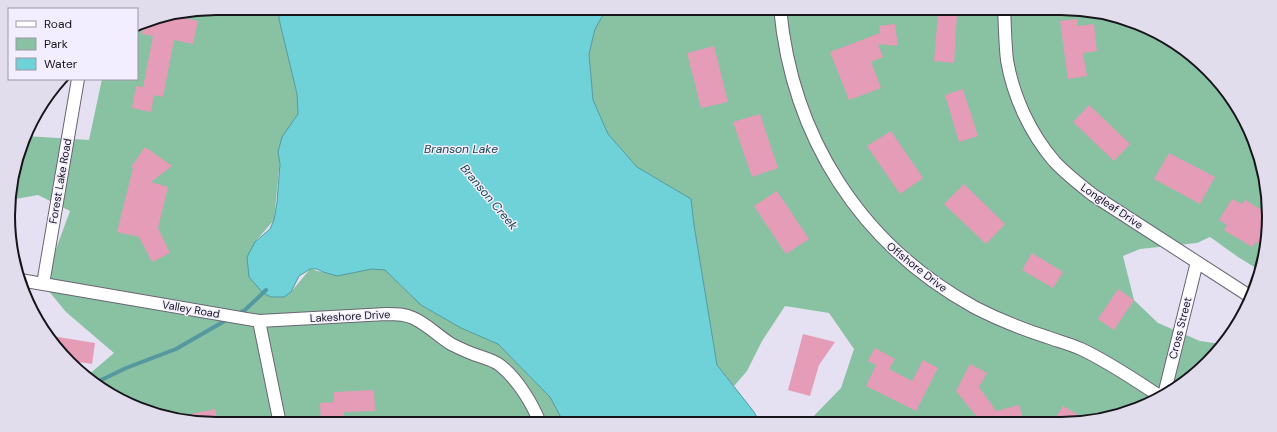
<svg xmlns="http://www.w3.org/2000/svg" width="1277" height="432" font-family="'DM Sans',sans-serif">
<style>
.green{fill:#89c1a3}
.water{fill:#6ed2d8;stroke:#54999f}
.lines{fill:none;stroke-linecap:round;stroke-linejoin:round}
.stream{stroke:#54999f;stroke-width:4}
.building{fill:#e59cb7}
.street-casing{stroke:#696573;stroke-width:14}
.street{stroke:#fff;stroke-width:12}
.labels{text-anchor:middle;stroke-width:3;stroke-linejoin:round;paint-order:stroke}
.street-label{font-size:11px;fill:#17151b;stroke:#f3eeff}
.water-label{font-size:12px;font-style:italic;fill:#19474a;stroke:#f3eeff}
.rim{fill:none;stroke:#17151b;stroke-width:2}
</style>
<rect width="100%" height="100%" fill="#e6e1f2"/>
<path class="green" d="M216,8h63v11l18,75 1,20 -16,24 -8,82 -19,22 36,50 19,-23 27,7 35,-7 13,1 36,35 40,23 37,16 52,53 14,26 -348,1 -54,-7 -62,-28 -13,-13 27,-23 -48,-41 -23,-28 27,-73 -32,-16 -28,5v-11l16,-53 63,4 13,-61h35v-55z
M607,8h454l54,7 72,36 54,61 26,77 -5,81 -1,1 -23,-14 -28,-20 -13,6 -57,6 -17,7 11,44 24,23 42,18 21,3 -23,28 -45,31 -65,19 -281,1 34,-35 13,-39 -25,-36 -44,-7 -23,35 -15,30 -13,15 -17,-21 -23,-140 -3,-26 -54,-32 -29,-33 -15,-34 -4,-46 6,-25z"/>
<path class="water" d="M279,8h328l-12,21 -6,25 4,46 15,34 29,33 54,32 3,26 23,140 37,47 6,11h-196l-14,-26 -52,-53 -37,-16 -40,-23 -36,-35 -13,-1 -35,7 -14,-4 -6,-3h-7l-11,7 -8,16 -7,5h-13l-8,-4 -14,-16 -2,-20 8,-15 15,-13 4,-9 3,-18 3,-38 -2,-12 4,-15 16,-23 -1,-20 -18,-75z"/>
<g class="lines">
<path class="stream" d="M237,314l8,-4 21,-20
M95,383l31,-15 50,-19 52,-30"/>
</g>
<path class="building" d="M938,13l19,1 -3,49 -20,-2z
M174,16l24,5 -5,23 -19,-4 -11,57 -9,-2 -3,17 -19,-4 4,-22 7,1 10,-51 -11,-2 2,-12z
M1077,19l1,7 16,-2 3,27 -14,2 4,23 -19,3 -8,-58z
M895,24l3,22 -20,-2 5,13 -12,5 10,26 -32,12 -19,-48 50,-19 -1,-7z
M714,46l14,56 -27,6 -14,-55z
M963,89l15,47 -19,6 -14,-47z
M1089,105l41,39 -16,17 -41,-39z
M760,114l18,54 -26,9 -19,-55z
M891,131l32,47 -23,16 -33,-48z
M145,147l27,19 -21,16 17,5 -10,41 12,25 -18,9 -13,-25 -22,-5 16,-64 -2,-1z
M1169,153l46,24 -15,27 -46,-25z
M964,184l41,40 -19,20 -42,-40z
M777,191l32,48 -23,15 -32,-48z
M1232,199l10,5 3,-4 20,12 -4,6 4,2 -2,26 -7,-4 -4,5 -28,-17 3,-5 -8,-5z
M1032,253l31,19 -10,16 -31,-18z
M1118,289l16,11 -20,30 -16,-11z
M803,334l32,8 -16,23 -9,31 -22,-6z
M46,335l49,8 -3,21 -20,-3z
M875,348l20,11 -6,10 23,12 11,-21 15,8 -22,43 -50,-25 10,-21 -8,-4z
M970,364l17,9 -8,14 17,24 23,-6 5,17h-43l-25,-31z
M374,390l1,21 -31,1v12h-23l-1,-21 14,-1v-10z
M1063,406l28,16h-38z
M215,409l3,15 -41,-5v-2z"/>
<g class="lines">
<defs>
<path id="street" d="M780,8c12,129 80,236 194,299 23,12 48,22 73,30 11,4 23,7 34,12 28,13 54,31 80,48
M1004,8c1,17 1,35 3,52 6,36 23,73 47,101 12,13 25,23 39,34l158,102
M20,280l239,41 127,-7c10,0 19,0 27,4 14,6 25,18 38,26 8,4 16,8 25,11 8,3 18,5 25,11 17,14 31,37 39,57
M43,284l35,-205
M259,321l21,103
M1164,395l33,-133"/>
</defs>
<use href="#street" class="street-casing"/>
<use href="#street" class="street"/>
</g>
<g class="labels">
<g class="street-label">
<text transform="translate(60 181) rotate(-80)" y="4">Forest Lake Road</text>
<text transform="translate(1112 206) rotate(34)" y="4">Longleaf Drive</text>
<text transform="translate(917 267) rotate(38)" y="4">Offshore Drive</text>
<text transform="translate(191 309) rotate(10)" y="4">Valley Road</text>
<text transform="translate(350 316) rotate(-3)" y="4">Lakeshore Drive</text>
<text transform="translate(1180 328) rotate(-76)" y="4">Cross Street</text>
</g>
<g class="water-label">
<text x="461" y="153">Branson Lake</text>
<text transform="translate(489 197) rotate(50)" y="4">Branson Creek</text>
</g>
</g>
<path d="M0 0H1277V432H0ZM216 15H1061A201 201 0 0 1 1262 216V216A201 201 0 0 1 1061 417H216A201 201 0 0 1 15 216V216A201 201 0 0 1 216 15Z" fill="#e1dded" fill-rule="evenodd"/>
<path class="rim" d="M216 15H1061A201 201 0 0 1 1262 216V216A201 201 0 0 1 1061 417H216A201 201 0 0 1 15 216V216A201 201 0 0 1 216 15Z"/>
<rect x="8" y="8" width="130" height="72" fill="#f3eeff" stroke="#9b97a4"/>
<rect x="16" y="21" width="20" height="6" fill="#ffffff" stroke="#9b97a4"/>
<text x="44" y="28" font-size="12" fill="#17151b">Road</text>
<rect x="16" y="38" width="20" height="12" fill="#89c1a3" stroke="#9b97a4"/>
<text x="44" y="48" font-size="12" fill="#17151b">Park</text>
<rect x="16" y="58" width="20" height="12" fill="#6ed2d8" stroke="#9b97a4"/>
<text x="44" y="68" font-size="12" fill="#17151b">Water</text>
</svg>
